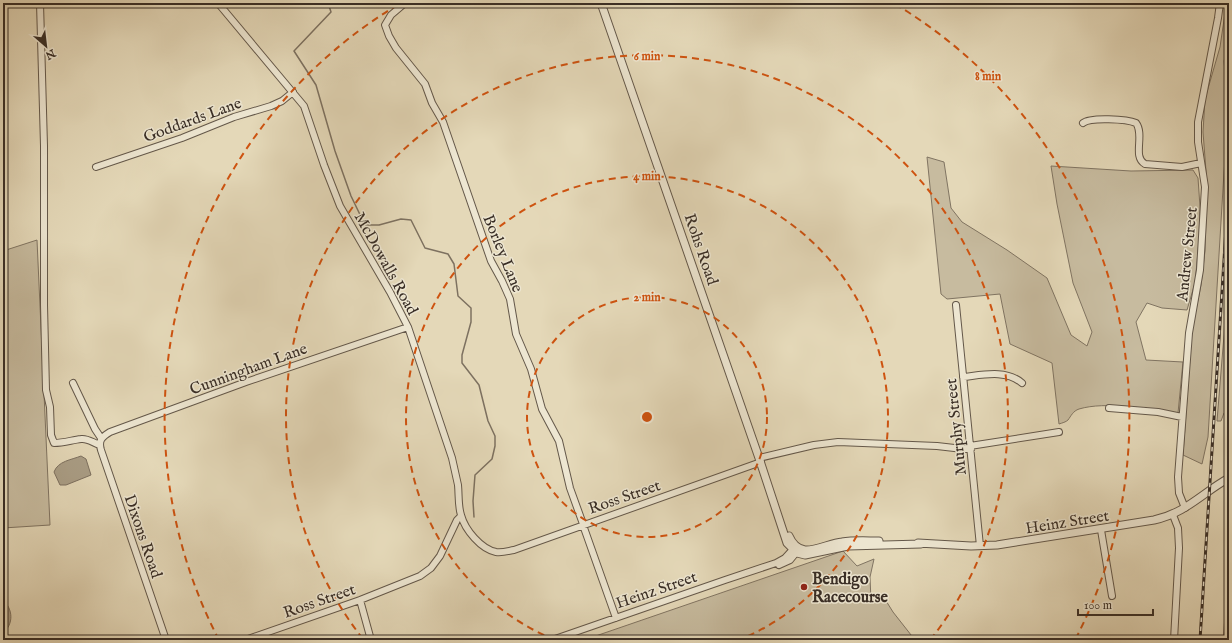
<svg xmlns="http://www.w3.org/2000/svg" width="1232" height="643" font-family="'IM FELL English',serif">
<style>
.green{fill:#c7bb9f;stroke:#807462}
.water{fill:#aa9e86;stroke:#7d7160}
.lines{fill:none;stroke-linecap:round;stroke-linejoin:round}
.stream{stroke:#7d7160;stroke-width:1.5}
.minor-casing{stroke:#64584a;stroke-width:8}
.tertiary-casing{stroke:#64584a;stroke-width:9}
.minor{stroke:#ede6d1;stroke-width:6}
.tertiary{stroke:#ede6d1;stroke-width:7}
.rail-casing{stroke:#392e26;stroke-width:3}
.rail{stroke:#ede6d1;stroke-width:1.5;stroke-dasharray:4.5;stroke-linecap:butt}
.ring{fill:none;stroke:#ce5310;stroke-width:2;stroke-dasharray:7 5}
.poi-dot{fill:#8f2418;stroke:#ede6d1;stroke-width:1.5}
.labels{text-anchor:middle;stroke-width:3;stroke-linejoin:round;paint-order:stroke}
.street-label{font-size:16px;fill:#392e26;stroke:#ede6d1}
.poi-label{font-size:16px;font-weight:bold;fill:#392e26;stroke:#ede6d1;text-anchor:start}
.centre{fill:#ce5310;stroke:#ede6d1;stroke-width:2}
.ring-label{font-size:12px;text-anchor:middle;font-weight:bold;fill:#ce5310;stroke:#ede6d1;stroke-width:3;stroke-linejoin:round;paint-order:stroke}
</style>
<rect width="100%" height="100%" fill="#e4d8b8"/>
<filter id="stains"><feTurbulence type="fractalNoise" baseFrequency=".005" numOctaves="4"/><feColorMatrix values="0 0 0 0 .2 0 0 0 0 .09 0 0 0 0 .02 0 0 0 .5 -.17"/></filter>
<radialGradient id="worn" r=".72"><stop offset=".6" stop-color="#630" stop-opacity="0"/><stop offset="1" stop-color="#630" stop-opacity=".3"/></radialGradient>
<path class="green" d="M1229,11v33l-5,17 5,54 -5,57 -16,265 -6,27 -19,-9 9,-126 9,-44 4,-34 2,-67 -4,-52 2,-33 15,-52 5,-34z
M927,157l17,5 7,46 11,14 45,28 40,28 24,57 16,11 5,-14 -19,-49 -16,-79 -6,-38 80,5 62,-1 5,8 2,29 -1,34 -4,42 -8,27 -25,-2 -15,-5 -11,19 10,38 37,2 -5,51c-29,-4 -72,-12 -99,-4 -6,2 -8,7 -11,11 -2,2 -6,3 -9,4l-7,-61 -42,-19 -10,-50 -53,5 -6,-5z
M1229,239v185l-5,-11 -3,8h-4l7,-86z
M37,240l13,285 -47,3v-277z
M843,551l14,15 17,-7 -4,18 1,24 12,-5 10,16 22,28h-331z"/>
<path class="water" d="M81,456l5,3 5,16 -25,10h-6l-6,-13c4,-11 17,-12 27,-16z
M3,600c10,9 11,24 0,33z"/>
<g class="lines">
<path class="stream" d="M328,3l3,9 -37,39 22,34 19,66 16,45 14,29h14l22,-6 10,1 14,28 23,6 6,10 4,32 13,12v14l-9,33v8l17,22 9,36 7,15v10l-3,13 -17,16 -2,26 1,16"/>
<defs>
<path id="minor" d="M40,3l4,143v159l2,85 4,17 1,28 3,8c10,0 18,-3 27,-4 7,-1 12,4 19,6
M218,3l86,103 20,59 16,41 50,86 18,35 44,131c2,9 4,18 6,27 1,10 0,21 3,30 4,15 20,34 35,37 6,1 12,-1 18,-2l247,-88
M405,3l-14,12 -6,10 4,11 7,12 29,36 7,19 11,19 48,139 11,20 8,18 6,35 15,35 11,40 17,32 11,47 13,36
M1083,123c7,-6 44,-4 53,0 9,12 -4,34 9,41l37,3 19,-4
M96,167l86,-29 52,-21 37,-11 11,-5 11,-9
M956,305l24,241
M963,377c19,-2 43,-8 59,6
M73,383l22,46 6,9
M1109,408l49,4 24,5
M970,446l89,-14
M759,458l55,-13 24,-3 99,4 26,3h8
M1226,480l3,8
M1185,508l-6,-15 -1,-16 11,-144 11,-63 5,-83 -7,-45v-20l20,-104 2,-15
M1173,515l5,13 1,20 -5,92
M583,525l33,93
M1101,530l11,66
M779,565l11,-5 9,-11
M360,600l11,40
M166,640l-65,-190c-3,-10 1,-13 9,-18l136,-50 162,-55
M245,640l115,-40 60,-24 11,-8 9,-12 17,-36 4,-4
M552,640l173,-60 51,-17 9,-5 11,-12
M1227,640l2,-35"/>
<path id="tertiary" d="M601,3l158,455 28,85 10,10 8,2 43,-9 73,-2
M789,536c3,7 8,13 16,14 10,1 26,-7 37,-8 12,-2 25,-1 37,-1
M918,543l53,3 26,-1 157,-25c32,-7 48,-27 75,-42"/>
</defs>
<use href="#minor" class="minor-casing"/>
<use href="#tertiary" class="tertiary-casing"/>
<use href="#minor" class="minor"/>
<use href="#tertiary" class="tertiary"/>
<defs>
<path id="rail" d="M1200,640l29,-459"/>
</defs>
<use href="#rail" class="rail-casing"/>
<use href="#rail" class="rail"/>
</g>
<g class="ring">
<circle cx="647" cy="417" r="120"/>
<path d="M555 640A241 241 0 1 1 739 640"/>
<path d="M363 639A361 361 0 1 1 931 639"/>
<path d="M219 640A482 482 0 0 1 399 4M895 4A482 482 0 0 1 1075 640"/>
</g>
<circle class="poi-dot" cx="804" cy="587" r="4"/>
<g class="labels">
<g class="street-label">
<text transform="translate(192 119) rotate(-20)" y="6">Goddards Lane</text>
<text transform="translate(702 249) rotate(71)" y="6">Rohs Road</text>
<text transform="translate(504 253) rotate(68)" y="6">Borley Lane</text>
<text transform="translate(1186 254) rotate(-84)" y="6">Andrew Street</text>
<text transform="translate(387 263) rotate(61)" y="6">McDowalls Road</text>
<text transform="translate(248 368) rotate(-20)" y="6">Cunningham Lane</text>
<text transform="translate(955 427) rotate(-96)" y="6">Murphy Street</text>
<text transform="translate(624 496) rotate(-19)" y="6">Ross Street</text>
<text transform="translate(1067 521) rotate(-9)" y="6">Heinz Street</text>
<text transform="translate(144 536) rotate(71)" y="6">Dixons Road</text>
<text transform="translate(656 589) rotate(-19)" y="6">Heinz Street</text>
<text transform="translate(319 600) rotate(-19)" y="6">Ross Street</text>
</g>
<g class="poi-label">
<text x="812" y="584">Bendigo<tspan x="812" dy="18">Racecourse</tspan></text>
</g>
</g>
<circle cx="647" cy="417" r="6" class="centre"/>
<g class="ring-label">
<text x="647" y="60">6 min</text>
<text x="988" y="80">8 min</text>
<text x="647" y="180">4 min</text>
<text x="647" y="301">2 min</text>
</g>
<rect width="1232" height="643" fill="none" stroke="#e4d8b8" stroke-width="16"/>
<rect x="4" y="4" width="1224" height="635" fill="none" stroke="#392e26" stroke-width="2"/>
<rect x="8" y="8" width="1216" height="627" fill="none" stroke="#392e26"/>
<g transform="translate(46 46) rotate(152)" stroke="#ede6d1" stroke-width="3" paint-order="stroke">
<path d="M0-3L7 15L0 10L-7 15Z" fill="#392e26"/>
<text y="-6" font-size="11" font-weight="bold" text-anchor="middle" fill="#392e26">N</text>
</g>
<path d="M1078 609v6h75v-6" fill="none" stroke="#392e26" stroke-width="2"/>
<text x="1084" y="609" font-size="12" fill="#392e26" stroke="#ede6d1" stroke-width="3" paint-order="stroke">100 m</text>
<rect width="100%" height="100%" filter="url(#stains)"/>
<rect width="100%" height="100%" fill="url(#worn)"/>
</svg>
